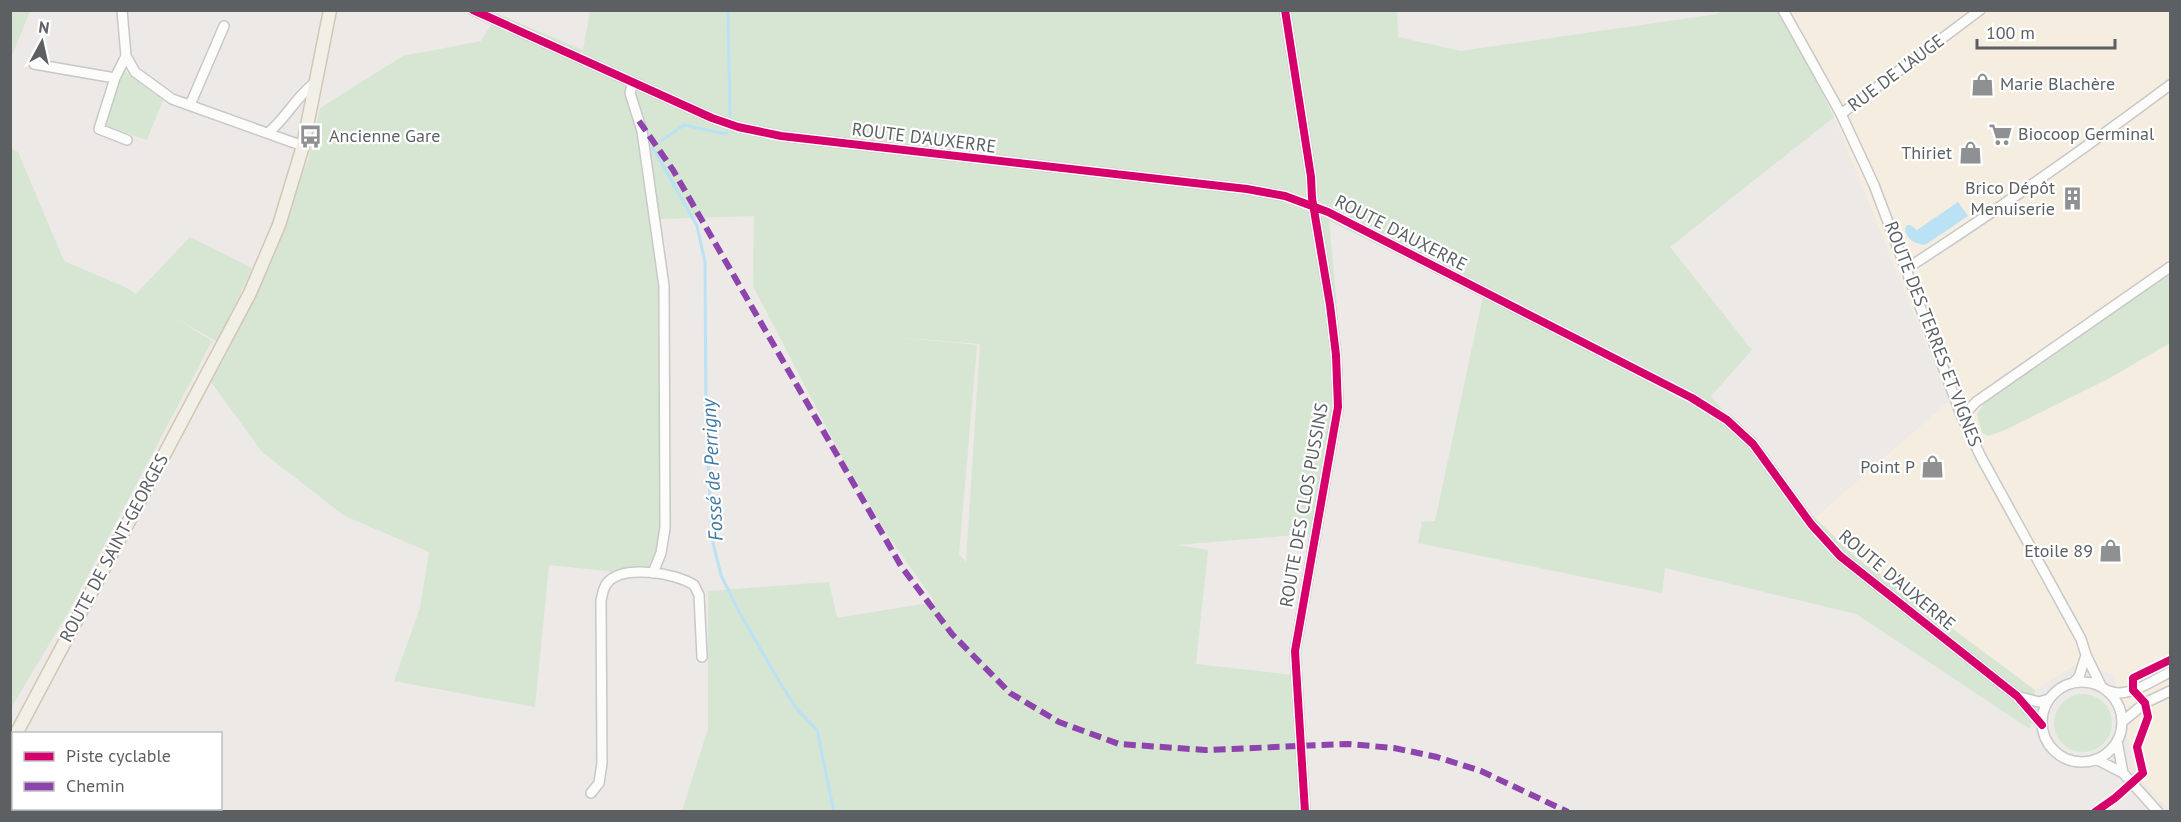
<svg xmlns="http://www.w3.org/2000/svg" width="2181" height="822" font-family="'PT Sans',sans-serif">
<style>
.commercial{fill:#f5eddf}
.green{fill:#d6e6d2;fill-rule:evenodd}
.water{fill:#bbe1f5}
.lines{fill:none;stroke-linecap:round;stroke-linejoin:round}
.stream{stroke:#bbe1f5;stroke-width:3}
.minor-casing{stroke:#c8c8c8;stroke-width:12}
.major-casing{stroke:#d2c7b4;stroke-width:15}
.minor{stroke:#fcfcfb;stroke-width:9}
.major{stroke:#f2efe7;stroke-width:12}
.quiet{stroke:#8e44ad;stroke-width:6;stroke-dasharray:12 6;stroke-linecap:butt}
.cycleway-casing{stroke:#fff;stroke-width:11}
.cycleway{stroke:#d6006c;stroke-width:8}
.labels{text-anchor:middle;stroke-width:4.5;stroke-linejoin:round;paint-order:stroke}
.street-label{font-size:18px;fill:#5c6063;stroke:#fff}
.poi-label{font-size:18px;fill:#5c6063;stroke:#fff;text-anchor:end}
.water-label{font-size:20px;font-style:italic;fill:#417aa4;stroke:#fff}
</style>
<rect width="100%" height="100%" fill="#ece9e6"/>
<path class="commercial" d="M1782,11h388v800l-33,-35 -24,-102 -38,-9 -40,25 -53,-38 -126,-94 -41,-40 134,-117 -115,-284z"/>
<path class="green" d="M11,10l19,1 -19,47 -1,-47z
M1397,10l1,27 63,14 256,-37 5,-3h60l52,106 -164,130 82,103 -41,46 104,122 41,39 179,133 -5,39 -174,-115 -191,-46 -3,25 -244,-50 4,-21 13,-1 48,-225 -154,-75 14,152 -23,160 -143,12 31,5 -12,114 97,11 6,136h-617l26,-82v-138l121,-9 8,36 98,-16 -48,-68 -43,-73 -91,-175 1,-70 -94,3 5,314 -19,42 -97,-10 -14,142 -141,-26 26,-73 9,-56 -84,-36 -83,-64 -51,-70 13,-23v-7l84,-191 12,-53 83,-52 78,-15 17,-27 85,36 7,-39zM895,337l85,7 -14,218 -7,-8 18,-209z
M122,70l41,30 -16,40 -43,-15 16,-54z
M11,148l7,4 46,109 61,26 11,7 54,-57 62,31 -34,74 -43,-24 37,23 -143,270 -58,97z
M2170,272v71l-60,35 -105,52 -17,6 -6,-3 -5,-19 9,-13z
M2054 723a29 29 0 1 1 58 0a29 29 0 1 1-58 0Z"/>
<path class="water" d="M1958,202l10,14 -40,27 -4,2c-10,-2 -17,-5 -19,-16l2,-4h3l7,5z"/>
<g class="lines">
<path class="stream" d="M728,10l2,106
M661,141l23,-16 42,9 1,-2
M653,148l44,78 8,36 1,157 6,120 9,36 18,37 40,69 17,27 21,22 17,82"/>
<defs>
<path id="minor" d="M122,10l4,46 9,16 37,27 131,47
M473,10l239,108 26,9 43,9 466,53 38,7 43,16 364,186 35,22 26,24 58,80 29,32 177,140 25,29
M1285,10l26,167 1,21 18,107 6,50 2,52 -43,244 10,161
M1783,10l58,104 33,71 88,232 19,40 100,182 5,16 15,31
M126,56l-11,22 -16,51 28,11
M34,64l81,14
M633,82l-3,11 12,38 22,155 1,242 -4,25 -8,20
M190,105l34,-79
M1841,114l139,-104
M268,133c18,-15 26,-33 44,-48l4,1
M1906,269c90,-58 178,-120 264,-184
M1962,417l14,-15 194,-135
M2042 722a40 40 0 1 1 80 0a40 40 0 1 1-80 0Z
M2073,683l6,-6 7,-22
M2109,691c19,8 44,-11 61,-19
M2020,697l19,5 10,-3
M2122,722l23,-19 25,-12
M2117,741l6,32 35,39
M2096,759l27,14
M591,793l8,-10 3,-20 -1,-162c1,-5 2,-13 6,-18 16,-19 69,-10 87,2l5,10 3,62"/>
<path id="major" d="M16,734l234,-441 29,-68 24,-79 27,-136"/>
</defs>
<use href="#minor" class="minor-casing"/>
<use href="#major" class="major-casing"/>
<use href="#minor" class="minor"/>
<use href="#major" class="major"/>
<path class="quiet" d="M639,121l34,49 228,396 51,68 58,59 49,29 60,22 86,6 143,-6 46,4 43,9 44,14 87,41"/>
<defs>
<path id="cycleway" d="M473,10l239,108 26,9 43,9 466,53 38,7 43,16 364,186 35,22 26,24 58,80 29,32 177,140 25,29
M1285,10l26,167 1,21 18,107 6,50 2,52 -43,244 10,161
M2095,812l20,-14 28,-25 -6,-26 11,-30 -3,-14 -12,-13v-12l37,-18"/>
</defs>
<use href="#cycleway" class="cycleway-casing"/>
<use href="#cycleway" class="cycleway"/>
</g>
<defs>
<symbol id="shop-bare" viewBox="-9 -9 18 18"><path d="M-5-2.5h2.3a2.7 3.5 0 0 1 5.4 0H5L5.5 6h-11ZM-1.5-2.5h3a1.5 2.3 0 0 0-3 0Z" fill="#8e9091" stroke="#fff" stroke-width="2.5" paint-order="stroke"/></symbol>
<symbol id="supermarket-bare" viewBox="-9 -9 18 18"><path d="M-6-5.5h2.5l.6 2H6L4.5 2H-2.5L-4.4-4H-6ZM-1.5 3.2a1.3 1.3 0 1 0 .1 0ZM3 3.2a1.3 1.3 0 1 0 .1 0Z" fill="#8e9091" stroke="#fff" stroke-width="2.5" paint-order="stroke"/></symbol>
<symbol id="bus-bare" viewBox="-9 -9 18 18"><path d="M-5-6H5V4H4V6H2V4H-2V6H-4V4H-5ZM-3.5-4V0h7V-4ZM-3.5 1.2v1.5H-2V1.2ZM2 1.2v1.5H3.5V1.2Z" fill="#8e9091" stroke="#fff" stroke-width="2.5" paint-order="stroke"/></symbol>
<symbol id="building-bare" viewBox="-9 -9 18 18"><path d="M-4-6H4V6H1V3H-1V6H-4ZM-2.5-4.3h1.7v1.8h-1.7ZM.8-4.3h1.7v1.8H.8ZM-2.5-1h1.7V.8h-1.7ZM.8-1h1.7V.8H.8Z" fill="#8e9091" stroke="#fff" stroke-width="2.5" paint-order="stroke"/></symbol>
</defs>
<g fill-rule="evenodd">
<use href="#shop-bare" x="1966" y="68" width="33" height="33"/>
<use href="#supermarket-bare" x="1984" y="118" width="33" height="33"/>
<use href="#bus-bare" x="294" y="120" width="33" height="33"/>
<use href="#shop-bare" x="1954" y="136" width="33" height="33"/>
<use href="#building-bare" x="2056" y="182" width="33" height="33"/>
<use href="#shop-bare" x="1916" y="450" width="33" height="33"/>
<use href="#shop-bare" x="2094" y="534" width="33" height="33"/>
</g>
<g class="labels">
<g class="street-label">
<text transform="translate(1896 73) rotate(-37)" y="6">RUE DE L'AUGE</text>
<text transform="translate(924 138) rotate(7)" y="6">ROUTE D'AUXERRE</text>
<text transform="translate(1401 233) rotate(27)" y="6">ROUTE D'AUXERRE</text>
<text transform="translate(1933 334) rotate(69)" y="6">ROUTE DES TERRES ET VIGNES</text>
<text transform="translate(1304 505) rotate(-80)" y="6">ROUTE DES CLOS PUSSINS</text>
<text transform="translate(114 548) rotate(-62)" y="6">ROUTE DE SAINT-GEORGES</text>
<text transform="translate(1897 580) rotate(40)" y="6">ROUTE D'AUXERRE</text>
</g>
<g class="poi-label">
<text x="2000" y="90" text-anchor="start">Marie Blachère</text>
<text x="2018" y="140" text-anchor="start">Biocoop Germinal</text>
<text x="329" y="142" text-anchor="start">Ancienne Gare</text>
<text x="1952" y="159">Thiriet</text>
<text x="2055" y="194">Brico Dépôt<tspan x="2055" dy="21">Menuiserie</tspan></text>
<text x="1915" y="473">Point P</text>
<text x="2093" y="557">Etoile 89</text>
</g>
<g class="water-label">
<text transform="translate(712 470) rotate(-93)" y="7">Fossé de Perrigny</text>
</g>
</g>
<rect width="2181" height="822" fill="none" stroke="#5c6063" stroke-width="24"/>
<rect x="12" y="732" width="210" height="78" fill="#ffffff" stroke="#bebfc1" stroke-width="1.5"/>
<rect x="24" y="752" width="30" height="9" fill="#d6006c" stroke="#bebfc1" stroke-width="1.5"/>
<text x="66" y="762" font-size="18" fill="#5c6063">Piste cyclable</text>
<rect x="24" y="782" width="30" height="9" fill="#8e44ad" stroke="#bebfc1" stroke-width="1.5"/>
<text x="66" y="792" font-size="18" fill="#5c6063">Chemin</text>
<g transform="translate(42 42) rotate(8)" stroke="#ffffff" stroke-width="4.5" paint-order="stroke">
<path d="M0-4.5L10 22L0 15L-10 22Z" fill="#5c6063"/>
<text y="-9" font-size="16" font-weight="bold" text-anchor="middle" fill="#5c6063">N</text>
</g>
<path d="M1977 39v9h138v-9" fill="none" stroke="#5c6063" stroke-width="3"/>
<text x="1986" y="39" font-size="18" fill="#5c6063" stroke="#ffffff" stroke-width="4.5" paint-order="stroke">100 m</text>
</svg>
